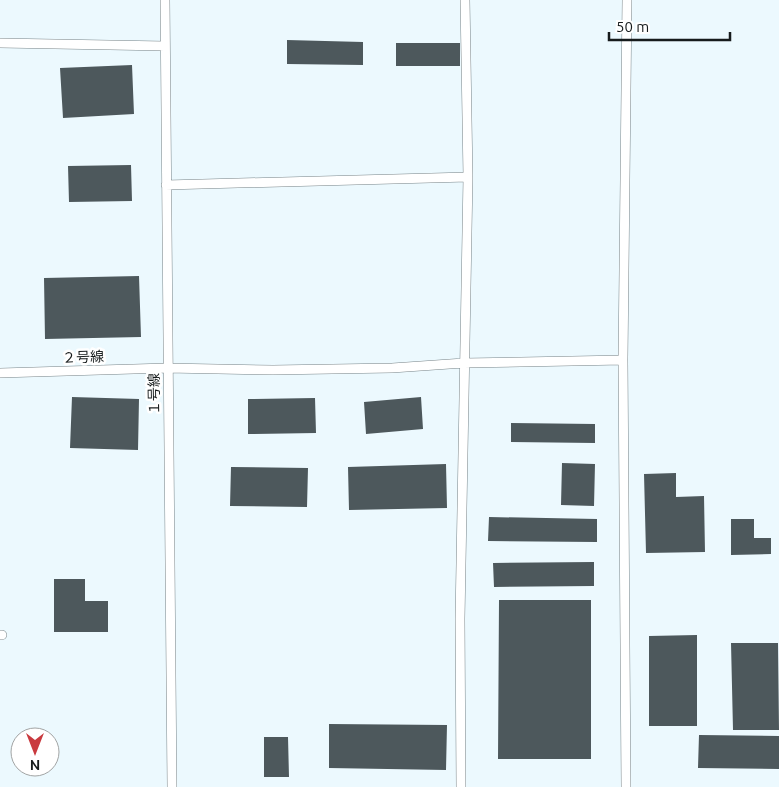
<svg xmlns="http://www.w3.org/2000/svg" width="779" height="787" font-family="Ubuntu,'Noto Sans JP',sans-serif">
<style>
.building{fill:#4d585c}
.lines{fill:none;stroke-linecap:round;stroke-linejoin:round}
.service-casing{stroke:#798589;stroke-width:10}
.service{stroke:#fff;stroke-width:9}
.labels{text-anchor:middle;stroke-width:5;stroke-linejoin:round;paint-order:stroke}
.street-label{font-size:14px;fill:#161b1c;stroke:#fff}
</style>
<rect width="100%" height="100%" fill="#ecf9fe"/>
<path class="building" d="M287,40l76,2v23l-76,-1z
M396,43h64v23h-64z
M132,65l2,49 -71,4 -3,-50z
M131,165l1,36 -63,1 -1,-36z
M139,276l2,61 -96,2 -1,-61z
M72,397l67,2 -1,51 -68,-2z
M421,397l2,32 -57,5 -2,-32z
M315,398l1,35 -68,1v-35z
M511,423l84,1v19l-84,-1z
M562,463l33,1 -1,42 -33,-1z
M446,464l1,44 -98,2 -1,-43z
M231,467l77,1 -1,39 -77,-1z
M676,473v24l28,-1 1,56 -59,1 -2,-79z
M489,517l108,2v23l-109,-1z
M731,519h23v19h17v16l-40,1z
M594,562v24l-100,1 -1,-24z
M54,579h31v22h23v31h-54z
M499,600h92v159h-93z
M697,635v91h-48v-90z
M731,643h47l1,87h-46z
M329,724l118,1 -1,45 -117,-2z
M699,735l80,1v33l-81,-1z
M264,737h24l1,40h-25z"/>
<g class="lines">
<defs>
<path id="service" d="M165,0l7,787
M0,43l165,3
M166,185l302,-8
M0,373l167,-5 106,2 119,-2 72,-5 159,-3
M0,635h2
M461,787l-1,-168 8,-442 -3,-177
M626,787l-3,-427 4,-360"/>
</defs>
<use href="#service" class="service-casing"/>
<use href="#service" class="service"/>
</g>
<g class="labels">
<g class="street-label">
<text transform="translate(83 357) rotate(-2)" y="5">２号線</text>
<text transform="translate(154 394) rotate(-91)" y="5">１号線</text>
</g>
</g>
<g transform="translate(35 752) rotate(180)"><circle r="24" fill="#ffffff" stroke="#a2a4a4"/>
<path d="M0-4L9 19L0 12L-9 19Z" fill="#c93a3f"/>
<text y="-8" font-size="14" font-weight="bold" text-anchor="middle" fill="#161b1c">N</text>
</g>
<path d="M609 32v8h121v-8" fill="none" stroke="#161b1c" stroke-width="2.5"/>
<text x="616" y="32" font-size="15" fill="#161b1c" stroke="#ffffff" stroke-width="4" paint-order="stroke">50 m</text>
</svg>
